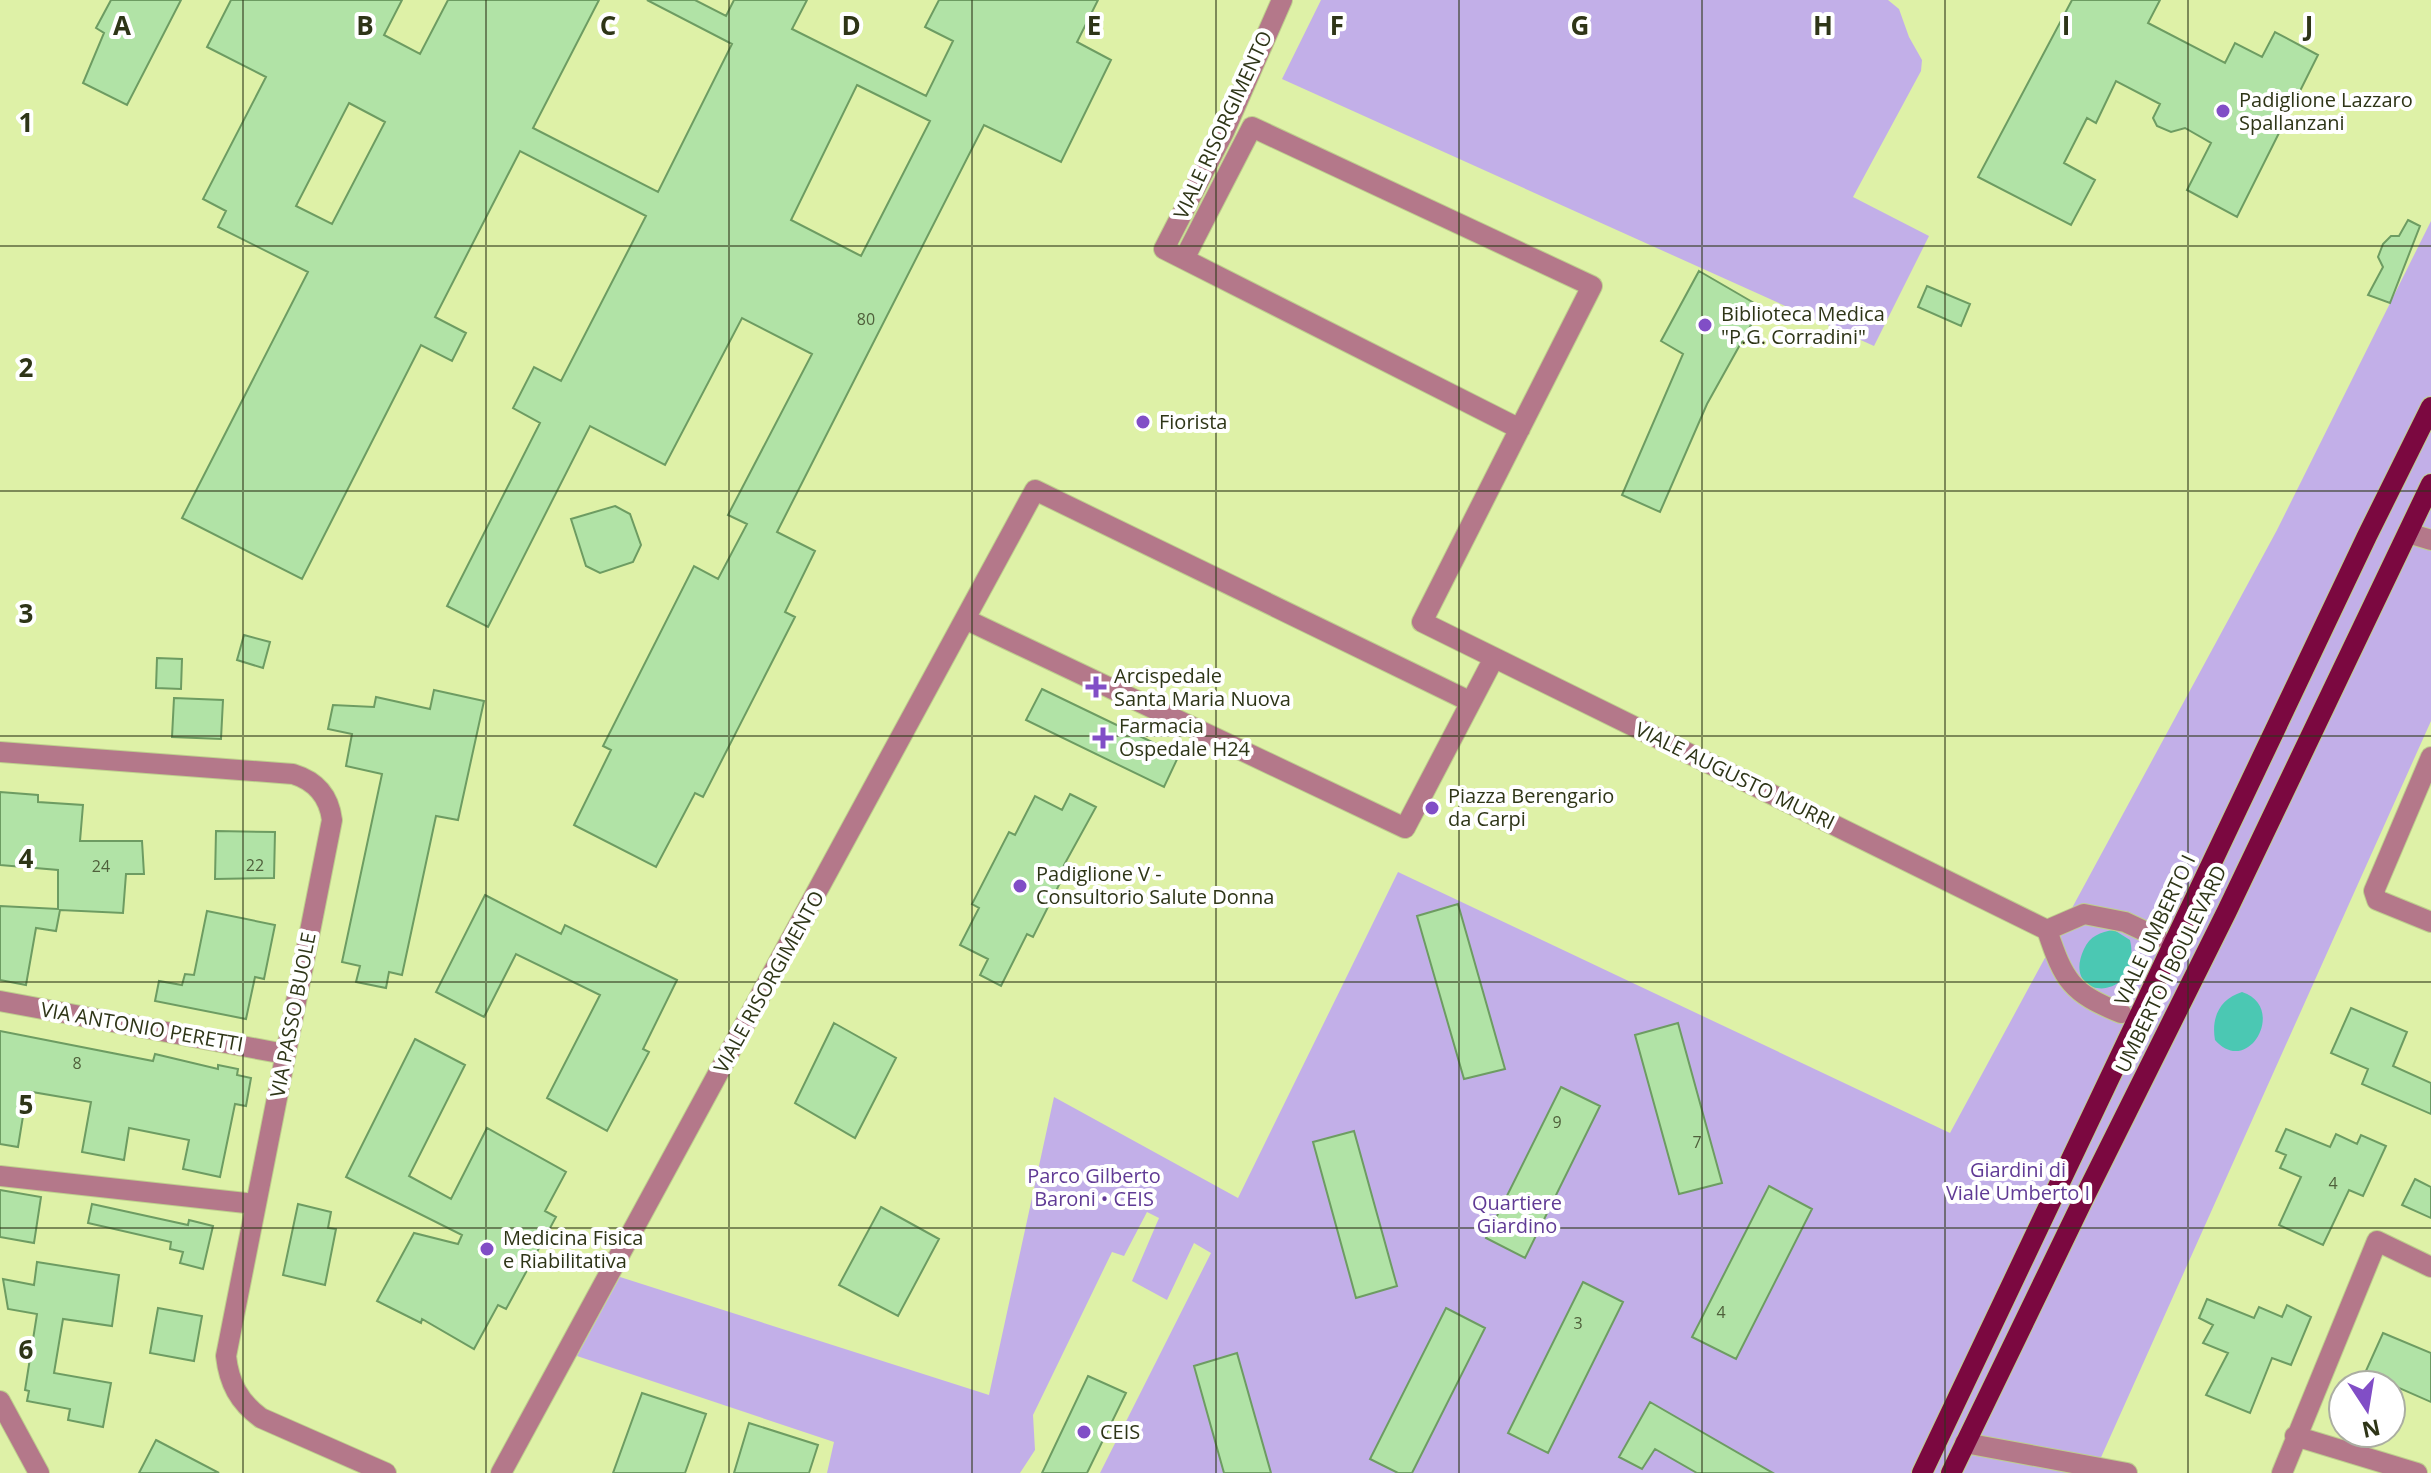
<svg xmlns="http://www.w3.org/2000/svg" width="2431" height="1473" font-family="'Open Sans',sans-serif">
<style>
.green{fill:#c2afe8}
.water{fill:#4bc8b3}
.building{fill:#b1e3a6;stroke:#6d9c62;stroke-width:2;fill-rule:evenodd}
.lines{fill:none;stroke-linecap:round;stroke-linejoin:round}
.minor-casing{stroke:#becf8d;stroke-width:22}
.major-casing{stroke:#becf8d;stroke-width:22}
.minor{stroke:#b4788a;stroke-width:20}
.major{stroke:#7b0840;stroke-width:20}
.grid{fill:none;stroke:#2e3517;stroke-width:2;stroke-opacity:0.55}
.poi-dot{fill:#814ec6;stroke:#fff;stroke-width:3}
.labels{text-anchor:middle;stroke-width:8;stroke-linejoin:round;paint-order:stroke}
.number-label{font-size:16px;fill:#4f603b}
.poi-label{font-size:20px;fill:#2e3517;stroke:#fff;text-anchor:start}
.street-label{font-size:20px;fill:#2e3517;stroke:#fff}
.park-label{font-size:20px;fill:#603a95;stroke:#fff}
.grid-label{font-size:26px;text-anchor:middle;font-weight:bold;fill:#2e3517;stroke:#fff;stroke-width:8;stroke-linejoin:round;paint-order:stroke}
</style>
<rect width="100%" height="100%" fill="#def1a7"/>
<path class="green" d="M1321,0h567l11,9 10,28 13,23 -1,11 -68,126 76,39 -55,110 -592,-267z
M2431,221v500l-337,752h-994l111,-220 -17,-10 -27,57 -35,-19 27,-63 -12,-6 -23,44 -12,-4 -79,163 2,35 -15,23h-193l7,-31 -257,-86 43,-79 369,118 65,-298 184,101 160,-326 552,261 327,-603z"/>
<path class="water" d="M2114,930l16,10c14,64 -71,62 -46,9 6,-13 16,-17 30,-19z
M2242,992c46,15 6,86 -27,48 -4,-23 5,-41 27,-48z"/>
<path class="building" d="M111,0h70l-54,105 -44,-22 21,-50 -8,-5z
M231,0h171l-18,35 36,19 28,-54h151l-66,128 125,64 74,-148 -85,-44h48l31,16 8,-16h73l-15,29 134,67 27,-55 -28,-14 14,-27h159l-21,42 34,18 -50,102 -77,-37 -207,407 38,19 -30,61 10,5 -92,180 -8,-4 -39,74 -82,-42 37,-75 -8,-4 91,-180 24,13 29,-55 -19,-9 84,-161 -70,-36 -77,147 -75,-39 -102,201 -41,-21 93,-183 -27,-15 21,-41 27,14 85,-165 -126,-65 -85,166 31,16 -14,28 -31,-16 -119,234 -120,-61 126,-246 -90,-45 8,-16 -23,-12 63,-122 -59,-30zM857,85l73,36 -69,135 -70,-36zM349,103l36,19 -53,102 -36,-18z
M2072,0h88l-12,23 77,40 10,-20 27,14 13,-25 43,23 -81,162 -50,-27 24,-47 -26,-15 -14,4 -14,-6 -4,-8 7,-14 -44,-23 -20,42 -9,-5 -23,45 31,17 -24,45 -93,-48z
M2408,220l12,6 -30,77 -22,-8 15,-28 -5,-10 5,-13 8,-8h8z
M1699,271l62,36 -54,97 -47,108 -38,-17 61,-141 -22,-13z
M1927,286l43,18 -9,22 -43,-19z
M615,506l15,8 11,31 -8,17 -33,11 -14,-7 -15,-47z
M244,635l26,7 -7,26 -26,-8z
M157,658l25,1 -1,30 -25,-1z
M1042,689l137,66 -15,32 -138,-67z
M434,690l50,11 -26,119 -22,-4 -34,159 -13,-3 -3,16 -30,-6 4,-16 -18,-4 40,-188 -36,-8 6,-32 -24,-5 5,-24 41,2 2,-10 54,12z
M174,698l49,2 -2,39 -49,-2z
M0,792l38,3v7l45,3 -3,36h62l2,33h-18l-3,39 -63,-3 -4,21 -20,-3 -10,57 -26,-5v-74l58,3v-39l-58,-5z
M1070,794l26,13 -32,58 4,2 -35,70 -6,-3 -26,52 -21,-11 8,-16 -28,-14 19,-37 -7,-4 37,-72 6,3 20,-39 27,14z
M216,831l59,1 -1,46 -59,1z
M485,895l76,39 4,-9 112,55 -34,69 6,3 -42,79 -60,-33 53,-103 -84,-41 -32,63 -48,-25z
M1458,904l47,165 -41,10 -47,-163z
M207,911l68,14 -11,54 -9,-2 -9,42 -91,-18 4,-20 23,4 3,-11 9,1z
M2351,1008l56,24 -14,34 38,17v31l-69,-30 6,-15 -37,-16z
M834,1023l62,35 -41,80 -60,-35z
M1678,1023l44,160 -43,11 -44,-159z
M0,1031l153,30 2,-7 63,15v-4l20,4 -1,6 14,3 -5,28 -11,-2 -15,73 -37,-8 6,-29 -60,-12 -5,32 -42,-8 9,-50 -59,-10 -3,19 -5,-1 -6,37 -18,-3z
M415,1039l50,26 -56,111 42,23 36,-71 79,44 -21,39 11,6 -50,92 -8,-4 -24,44 -52,-30 -1,4 -44,-22 37,-68 44,11 4,-9 -116,-58z
M1561,1087l39,19 -75,152 -39,-20z
M2286,1129l44,18 6,-13 21,10 4,-9 25,11 -23,50 -14,-6 -26,55 -44,-20 22,-48 -21,-9 6,-13 -10,-4z
M1354,1131l43,155 -41,12 -43,-156z
M2415,1179l16,8v31l-29,-13z
M1769,1186l43,23 -76,150 -44,-22z
M0,1190l41,7 -7,46 -34,-6z
M92,1204l96,21 1,-5 24,6 -10,43 -23,-6 3,-11 -13,-3 1,-7 -83,-19z
M298,1204l33,8 -3,16 8,1 -11,56 -42,-10z
M881,1207l58,32 -41,77 -59,-31z
M37,1262l82,13 -7,51 -49,-7 -9,54 57,10 -8,44 -35,-7 2,-11 -43,-8 2,-10 -4,-1 12,-76 -29,-5 -5,-30 31,6z
M1583,1282l40,20 -75,151 -40,-20z
M2207,1299l47,19 5,-11 23,10 5,-12 24,12 -20,48 -19,-7 -22,55 -44,-18 22,-42 -25,-10 10,-18 -14,-7z
M158,1308l44,8 -8,45 -44,-8z
M1446,1308l39,20 -73,145h-14l-28,-14z
M2383,1333l48,20v49l-66,-29z
M1237,1353l34,120h-47l-30,-107z
M1088,1376l38,17 -39,80h-45z
M642,1393l64,21 -21,59h-72z
M1650,1402l123,71h-76l-42,-24 -13,20 -23,-12z
M749,1423l69,22 -9,28h-75z
M156,1440l63,33h-80z"/>
<g class="lines">
<defs>
<path id="minor" d="M1282,0l-58,132 -60,117 356,180
M1184,259l68,-132 340,159 -170,336 625,308c17,51 24,63 74,83
M2408,533l23,7
M967,620l438,208 89,-170
M0,752l293,22c23,7 36,22 39,46l-106,536c3,27 13,46 35,62l125,55
M2431,757l-57,134 3,9 54,22
M2047,930l37,-16 41,8 32,15
M0,1001l285,53
M0,1176l255,28
M0,1401l39,72
M2295,1436l122,37
M1965,1443l162,30
M501,1473l534,-983 436,212
M2282,1473l95,-232 54,26"/>
<path id="major" d="M1922,1473l445,-937 64,-129
M1951,1473l134,-277 142,-285 204,-427"/>
</defs>
<use href="#minor" class="minor-casing"/>
<use href="#major" class="major-casing"/>
<use href="#minor" class="minor"/>
<use href="#major" class="major"/>
</g>
<path class="grid" d="M243,0v1473M486,0v1473M729,0v1473M972,0v1473M1216,0v1473M1459,0v1473M1702,0v1473M1945,0v1473M2188,0v1473M0,246h2431M0,491h2431M0,736h2431M0,982h2431M0,1228h2431"/>
<g class="poi-dot">
<circle cx="2223" cy="111" r="8"/>
<circle cx="1705" cy="325" r="8"/>
<circle cx="1143" cy="422" r="8"/>
<path d="M1092 675h8v8h8v8h-8v8h-8v-8h-8v-8h8z"/>
<path d="M1099 726h8v8h8v8h-8v8h-8v-8h-8v-8h8z"/>
<circle cx="1432" cy="808" r="8"/>
<circle cx="1020" cy="886" r="8"/>
<circle cx="487" cy="1249" r="8"/>
<circle cx="1084" cy="1432" r="8"/>
</g>
<g class="labels">
<g class="number-label">
<text x="866" y="325">80</text>
<text x="255" y="871">22</text>
<text x="101" y="872">24</text>
<text x="77" y="1069">8</text>
<text x="1557" y="1128">9</text>
<text x="1697" y="1148">7</text>
<text x="2333" y="1189">4</text>
<text x="1721" y="1318">4</text>
<text x="1578" y="1329">3</text>
</g>
<g class="poi-label">
<text x="2239" y="107">Padiglione Lazzaro<tspan x="2239" dy="23">Spallanzani</tspan></text>
<text x="1721" y="321">Biblioteca Medica<tspan x="1721" dy="23">"P.G. Corradini"</tspan></text>
<text x="1159" y="429">Fiorista</text>
<text x="1114" y="683">Arcispedale<tspan x="1114" dy="23">Santa Maria Nuova</tspan></text>
<text x="1119" y="733">Farmacia<tspan x="1119" dy="23">Ospedale H24</tspan></text>
<text x="1448" y="803">Piazza Berengario<tspan x="1448" dy="23">da Carpi</tspan></text>
<text x="1036" y="881">Padiglione V -<tspan x="1036" dy="23">Consultorio Salute Donna</tspan></text>
<text x="503" y="1245">Medicina Fisica<tspan x="503" dy="23">e Riabilitativa</tspan></text>
<text x="1100" y="1439">CEIS</text>
</g>
<g class="street-label">
<text transform="translate(1223 125) rotate(-65)" y="7">VIALE RISORGIMENTO</text>
<text transform="translate(1735 776) rotate(26)" y="7">VIALE AUGUSTO MURRI</text>
<text transform="translate(2155 930) rotate(-65)" y="7">VIALE UMBERTO I</text>
<text transform="translate(2171 969) rotate(-64)" y="7">UMBERTO I BOULEVARD</text>
<text transform="translate(769 982) rotate(-61)" y="7">VIALE RISORGIMENTO</text>
<text transform="translate(293 1015) rotate(-79)" y="7">VIA PASSO BUOLE</text>
<text transform="translate(142 1027) rotate(10)" y="7">VIA ANTONIO PERETTI</text>
</g>
<g class="park-label">
<text x="2018" y="1177">Giardini di<tspan x="2018" dy="23">Viale Umberto I</tspan></text>
<text x="1094" y="1183">Parco Gilberto<tspan x="1094" dy="23">Baroni • CEIS</tspan></text>
<text x="1517" y="1210">Quartiere<tspan x="1517" dy="23">Giardino</tspan></text>
</g>
</g>
<g class="grid-label">
<text x="122" y="35">A</text>
<text x="365" y="35">B</text>
<text x="608" y="35">C</text>
<text x="851" y="35">D</text>
<text x="1094" y="35">E</text>
<text x="1337" y="35">F</text>
<text x="1580" y="35">G</text>
<text x="1823" y="35">H</text>
<text x="2066" y="35">I</text>
<text x="2309" y="35">J</text>
<text x="26" y="132">1</text>
<text x="26" y="377">2</text>
<text x="26" y="623">3</text>
<text x="26" y="868">4</text>
<text x="26" y="1114">5</text>
<text x="26" y="1359">6</text>
</g>
<g transform="translate(2367 1409) rotate(168)"><circle r="38" fill="#ffffff" stroke="#abaea2" stroke-width="2"/>
<path d="M0-6L14 30L0 20L-14 30Z" fill="#814ec6"/>
<text y="-12" font-size="22" font-weight="bold" text-anchor="middle" fill="#2e3517">N</text>
</g>
</svg>
